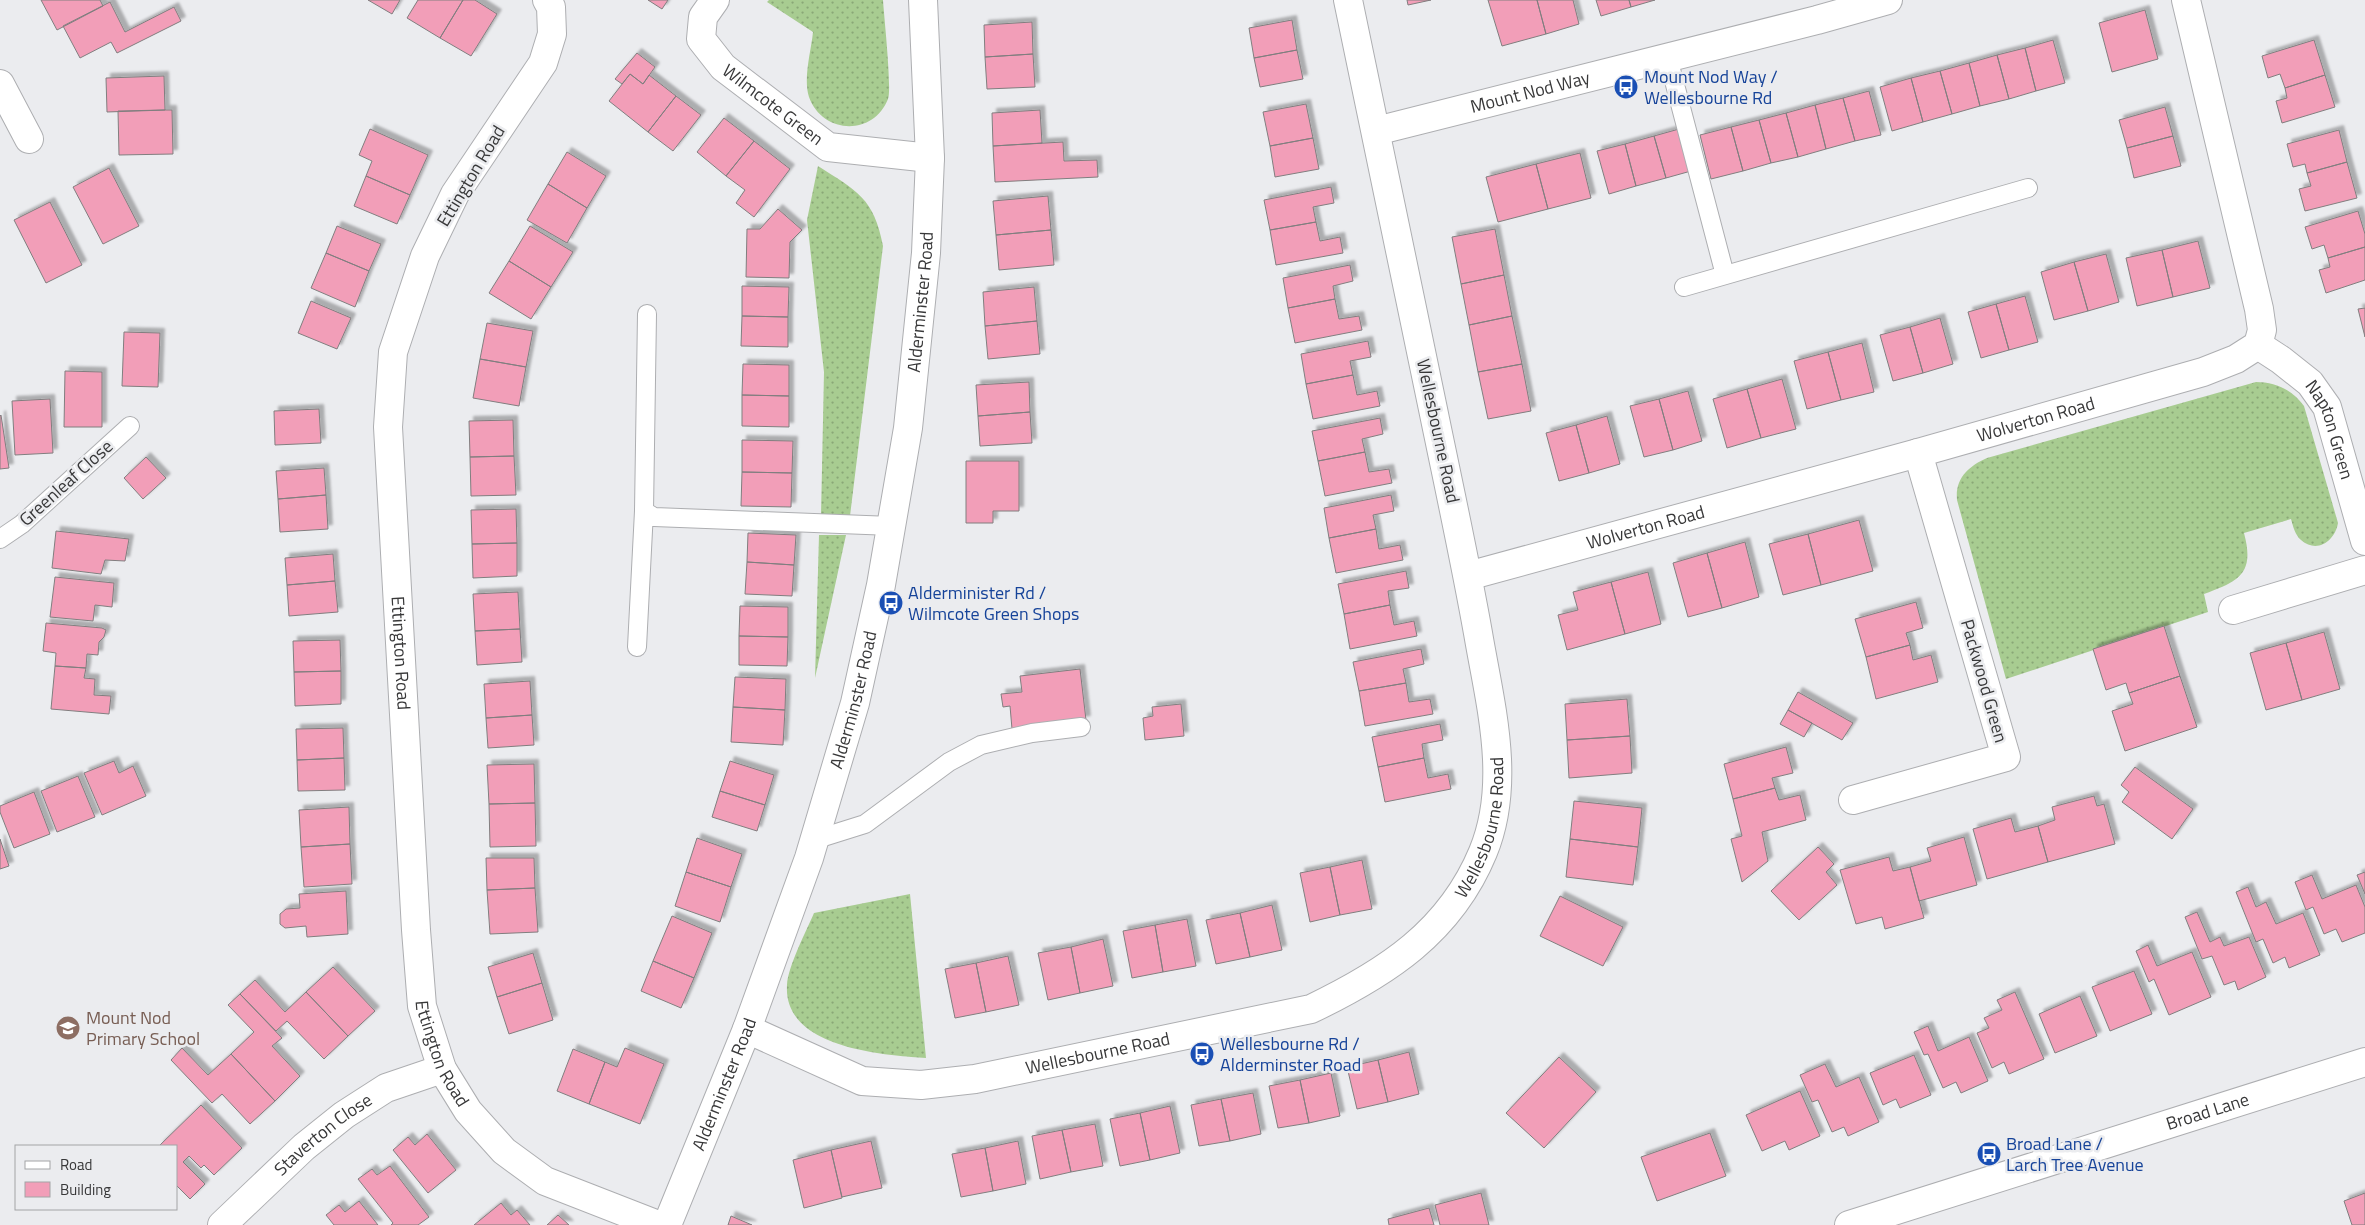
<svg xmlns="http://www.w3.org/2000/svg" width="2365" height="1225" font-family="'Titillium Web',sans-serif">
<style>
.grass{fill:url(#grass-dots)}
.building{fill:#f29eb8;stroke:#817e7f;filter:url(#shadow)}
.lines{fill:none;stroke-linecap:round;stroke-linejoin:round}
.service-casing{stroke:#adaeb1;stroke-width:20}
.minor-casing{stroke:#adaeb1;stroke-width:30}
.tertiary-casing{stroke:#adaeb1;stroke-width:30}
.service{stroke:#fff;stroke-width:18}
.minor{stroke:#fff;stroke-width:28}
.tertiary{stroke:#fff;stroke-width:28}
.labels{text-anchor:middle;stroke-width:5;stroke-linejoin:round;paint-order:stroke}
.transit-label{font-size:18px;fill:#164399;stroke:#ebecef;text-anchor:start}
.street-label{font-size:18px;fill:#383839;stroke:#ebecef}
.education-label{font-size:18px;fill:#785e54;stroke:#ebecef;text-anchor:start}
</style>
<defs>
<pattern id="grass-dots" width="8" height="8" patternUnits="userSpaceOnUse" patternTransform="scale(1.25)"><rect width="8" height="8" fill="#a8cc91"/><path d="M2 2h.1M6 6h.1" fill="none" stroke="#8aa777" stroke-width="1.8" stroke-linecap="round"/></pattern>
<filter id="shadow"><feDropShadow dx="4.5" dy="-4.5" stdDeviation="1" flood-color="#0004"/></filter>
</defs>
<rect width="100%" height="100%" fill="#ebecef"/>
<path class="grass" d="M769,0h114c1,16 9,89 5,99 -15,38 -66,35 -79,-2 -6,-19 2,-45 4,-65l-46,-30z
M818,166c39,25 56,32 65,80l-33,270h-29l3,-144 -17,-152z
M2256,382c20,0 36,8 48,24l34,117c-3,18 -21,31 -37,17 -6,-5 -8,-14 -10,-21l-47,14c11,41 -5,48 -40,61l4,18 -202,67 -49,-179c-2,-22 12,-34 30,-42z
M819,535h27l-31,143z
M910,894l16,164c-44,-3 -143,-10 -139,-73 1,-19 19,-53 27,-72z"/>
<path class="building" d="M41,0h59l3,6 -46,24z
M368,0h32l-8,14z
M418,0h45l-23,38 -33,-20z
M463,0h12l22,14 -26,42 -31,-18z
M648,0h20l-6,9z
M1407,0h24l-23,5z
M1488,0h49l9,34 -44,12z
M1537,0h36l6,24 -33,10z
M1596,0h33l2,7 -30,9z
M1629,0h26l-24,7z
M110,2l15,30 49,-25 7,14 -64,32 -6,-11 -31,16 -17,-32z
M2145,10l13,49 -46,13 -13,-49z
M1292,20l5,30 -43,8 -5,-30z
M1032,22l1,32 -48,3 -1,-32z
M2053,40l12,43 -29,8 -11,-43z
M2314,40l11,35 -40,13 -5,-14 -12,4 -6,-22z
M2025,48l11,43 -27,8 -12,-44z
M1297,50l6,29 -43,8 -6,-29z
M637,53l18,14 -12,17 -13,-10 -8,10 -7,-5z
M1033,54l2,33 -48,2 -2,-32z
M1997,55l12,44 -29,7 -11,-43z
M1969,63l11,43 -28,8 -12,-43z
M1940,71l12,43 -29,8 -12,-44z
M630,74l13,10 6,-9 27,21 -28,36 -39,-31z
M2325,75l10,32 -53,16 -6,-22 11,-3 -2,-10z
M164,76l1,34 -58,2 -1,-34z
M1911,78l12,44 -31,9 -12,-44z
M1869,91l12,44 -26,6 -12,-43z
M676,96l25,19 -28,36 -25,-19z
M1843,98l12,43 -29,8 -11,-44z
M1306,104l7,34 -43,8 -7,-34z
M1815,105l11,44 -28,8 -12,-44z
M2165,107l8,29 -46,12 -8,-28z
M165,110h7l1,44 -54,1 -1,-44z
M1040,110l2,33 -49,3 -1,-33z
M1786,113l12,44 -27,6 -12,-43z
M724,118l30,23 -28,35 -29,-24z
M1759,120l12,43 -28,8 -12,-44z
M1731,127l12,44 -32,8 -11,-44z
M370,129l58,26 -18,40 -44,-19 6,-15 -13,-6z
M1679,129l12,42 -25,7 -12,-42z
M2339,130l8,32 -40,11 -2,-9 -12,3 -6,-23z
M1654,136l12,42 -30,8 -11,-42z
M2173,136l8,30 -47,12 -7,-30z
M1313,138l6,31 -44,8 -5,-31z
M754,141l36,28 -36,48 -18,-14 9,-13 -19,-14z
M1063,142l1,19 33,-1 1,17 -103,5 -2,-36z
M1625,144l11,42 -27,8 -12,-43z
M567,152l39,24 -19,32 -39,-24z
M1580,153l11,45 -43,11 -12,-45z
M2347,162l10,36 -52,13 -6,-22 12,-3 -4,-13z
M1536,164l12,45 -50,13 -12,-45z
M109,168l30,58 -36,18 -30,-57z
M366,176l44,19 -13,29 -43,-18z
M548,184l39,24 -20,35 -40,-23z
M1331,187l3,16 -21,4 3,15 -46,8 -6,-30z
M1048,196l3,34 -55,5 -3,-34z
M50,202l32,63 -36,18 -32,-63z
M778,209l24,21 -12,12 -1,36 -43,-1 1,-48h13z
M2358,211l7,23v13l-37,11 -4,-13 -12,4 -7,-22z
M1316,222l4,19 20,-4 3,16 -67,12 -6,-35z
M337,226l44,18 -12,27 -43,-18z
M530,226l43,26 -22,35 -42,-26z
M1495,229l9,46 -43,9 -9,-47z
M1051,230l3,35 -55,5 -3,-35z
M2198,241l12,47 -37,9 -11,-47z
M2365,247v33l-39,13 -7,-23 11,-3 -2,-9z
M2162,250l11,47 -36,9 -11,-48z
M326,253l43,18 -14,36 -44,-19z
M2106,254l13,48 -31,9 -14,-49z
M509,261l42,26 -20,32 -42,-26z
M2074,262l14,49 -34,9 -13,-48z
M1350,265l3,16 -20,5 2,13 -47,9 -5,-30z
M1504,275l8,41 -43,9 -8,-41z
M742,286l47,1 -1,30 -46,-1z
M1034,287l3,34 -52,5 -2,-34z
M2025,296l13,46 -29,8 -13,-46z
M1335,299l4,20 20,-3 3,14 -67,13 -7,-35z
M311,301l40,17 -14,31 -39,-16z
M1996,304l13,46 -28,8 -13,-46z
M2365,308v29l-7,-28z
M742,316l46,1v30l-47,-1z
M1512,316l10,48 -44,8 -9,-47z
M1940,318l13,46 -30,9 -13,-46z
M1037,321l3,33 -52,5 -3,-33z
M487,323l46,8 -7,36 -46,-8z
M1910,327l13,46 -30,8 -13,-46z
M124,332l36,1 -2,54 -36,-1z
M1368,341l3,16 -21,4 3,14 -47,9 -5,-30z
M1862,343l12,49 -33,8 -13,-48z
M1828,352l13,48 -34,9 -13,-48z
M480,359l46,8 -7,39 -46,-8z
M743,364l46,1v31l-47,-1z
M1522,364l9,47 -43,8 -10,-47z
M65,371l37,1v55h-38z
M1353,375l4,20 20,-4 3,15 -67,13 -7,-35z
M1782,379l14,50 -35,9 -14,-49z
M1029,382l1,30 -52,4 -2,-31z
M1747,389l14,49 -34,10 -14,-49z
M1688,391l14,50 -29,9 -14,-51z
M742,395l47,1v31l-47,-1z
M50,399l3,54 -38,2 -3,-54z
M1659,399l14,51 -29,7 -14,-51z
M319,409l2,34 -46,2 -1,-34z
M1030,412l2,31 -52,3 -2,-30z
M1,415l8,53 -9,1v-53z
M1607,416l13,48 -31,9 -13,-48z
M1380,418l3,16 -21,5 3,13 -47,9 -6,-30z
M513,420l1,36 -44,1 -1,-36z
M1576,425l13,48 -30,8 -13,-48z
M742,440l51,1 -1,32 -50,-1z
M1365,452l4,20 20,-3 3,14 -67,13 -7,-35z
M514,456l2,39 -45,1 -1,-39z
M146,457l20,21 -23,21 -19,-21z
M966,461h53v50h-26v12h-27z
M324,468l2,27 -48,4 -2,-28z
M742,472l50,1 -1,34 -50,-1z
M326,495l2,34 -48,3 -2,-33z
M1391,495l3,16 -21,4 3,14 -47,9 -5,-30z
M516,509l1,34 -45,1 -1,-34z
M1859,520l14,51 -52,14 -13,-51z
M1376,529l3,20 21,-4 3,15 -67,13 -7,-35z
M56,531l73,8 -4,22 -20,-1 -4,14 -49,-6z
M748,533l48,2 -2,30 -47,-3z
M1808,534l13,51 -38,10 -14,-51z
M1745,542l14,55 -37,11 -15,-55z
M517,543v33l-44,2 -1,-34z
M1707,553l15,55 -34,9 -15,-54z
M333,554l2,27 -48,4 -2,-27z
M747,562l47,3 -2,31 -47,-2z
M1406,571l3,17 -21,3 2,14 -46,9 -6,-30z
M1648,572l13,52 -36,10 -14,-52z
M55,577l59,6 -2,24 -17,-2 -2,16 -43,-4z
M335,581l3,31 -49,4 -2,-31z
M1611,582l14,52 -58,16 -9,-35 20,-5 -5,-18z
M518,592l2,37 -45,2 -2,-37z
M1916,602l7,26 -17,5 4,12 -44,12 -11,-38z
M1390,605l4,20 20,-4 3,15 -67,13 -6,-35z
M740,606l48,1v30l-49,-1z
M46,623l56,5 4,2 -2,7 -5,5 -1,13 -11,-1 -1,14 -31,-2 1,-13 -13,-2z
M2164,626l16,50 -51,17 -3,-10 -20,7 -13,-41z
M520,629l2,33 -45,3 -2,-34z
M2324,632l16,57 -38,11 -16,-57z
M739,636l49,1 -1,29 -48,-1z
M340,640l1,31 -47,1 -1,-31z
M2286,643l16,57 -36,10 -16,-57z
M1910,645l3,15 18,-5 7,27 -62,17 -10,-42z
M1421,649l3,15 -21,5 3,14 -47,8 -6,-29z
M55,666l31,2 -2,10 11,1 -1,16 17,1 -2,18 -58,-5z
M1080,669l6,51 -74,9 -2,-23 -7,1 -2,-13 21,-2 -2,-16z
M341,671v33l-46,2 -1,-34z
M2180,676l17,51 -72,24 -13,-40 21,-7 -4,-11z
M735,677l51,2 -1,31 -52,-3z
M530,681l2,34 -46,3 -2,-34z
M1406,683l3,19 21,-3 3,15 -68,12 -6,-35z
M1798,692l55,31 -11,17 -54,-30z
M1627,699l3,37 -63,4 -2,-36z
M1181,704l3,32 -39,4 -2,-22 10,-2 -1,-9z
M733,707l52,3 -2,35 -52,-3z
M1788,710l24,13 -8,14 -24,-13z
M532,715l2,30 -46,3 -2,-30z
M1440,724l3,16 -21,4 2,14 -46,9 -6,-30z
M343,728l1,30 -47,2 -1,-31z
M1630,736l2,37 -63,5 -2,-38z
M1786,747l7,26 -21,5 3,10 -42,11 -9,-35z
M344,758l1,32 -47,1 -1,-31z
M1424,758l4,20 20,-4 3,15 -66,13 -7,-35z
M114,761l5,12 14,-7 13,30 -44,19 -18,-42z
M730,761l44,14 -9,30 -45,-14z
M534,764l1,39 -46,1 -2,-39z
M2135,767l58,42 -21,30 -50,-37 7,-10 -8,-7z
M78,776l17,41 -38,15 -16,-41z
M1775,788l4,12 21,-5 6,25 -44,12 6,29 -26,21 -11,-43 11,-3 -9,-37z
M720,791l45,14 -8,26 -45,-14z
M34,792l16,42 -36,14 -14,-36v-6z
M2094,796l3,10 7,-2 11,40 -67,18 -10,-36 17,-6 -3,-13z
M1574,801l68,7 -4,39 -68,-8z
M535,803l1,43 -46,1 -1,-43z
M349,807l1,37 -49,3 -2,-37z
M2011,818l4,14 23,-6 10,36 -61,17 -14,-50z
M1964,837l13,48 -58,16 -9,-34 21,-6 -4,-13z
M697,838l45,16 -11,33 -45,-15z
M0,839l9,27 -9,3z
M1570,839l68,8 -5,38 -67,-8z
M350,844l2,40 -48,3 -3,-40z
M1818,847l16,17 -8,8 11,13 -38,35 -28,-29z
M1889,857l4,14 17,-4 14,51 -39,11 -3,-12 -26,7 -16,-54z
M486,858h48l1,30 -48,2z
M1362,860l10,49 -32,6 -10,-48z
M1330,867l10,48 -30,7 -10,-49z
M686,872l45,15 -11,35 -45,-16z
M2365,872v22l-8,-19z
M2312,875l10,24 34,-14 9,22v26l-23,9 -6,-13 -12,5 -11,-27 -7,3 -11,-28z
M2248,887l8,20 10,-5 10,22 27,-11 17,42 -31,13 -4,-11 -12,6 -10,-24 -7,3 -20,-50z
M535,888l3,44 -48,2 -3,-44z
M346,891l2,43 -41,3 -1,-11 -21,2 -5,-4v-10l6,-5 14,-1 -1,-14z
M1560,896l63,31 -20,39 -63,-30z
M1272,905l10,45 -32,7 -10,-44z
M2197,912l13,30 10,-5 4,9 25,-9 17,40 -28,13 -3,-9 -11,4 -12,-29 -10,3 -17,-42z
M1240,913l10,44 -34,7 -10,-44z
M672,916l40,17 -18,45 -41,-17z
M1187,919l9,47 -33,6 -8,-47z
M1155,925l8,47 -31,6 -9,-47z
M1103,939l10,47 -33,7 -9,-46z
M2148,945l9,21 35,-14 19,45 -42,18 -15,-36 -5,3 -13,-31z
M1071,947l9,46 -32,7 -10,-47z
M533,953l9,30 -45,14 -9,-30z
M1008,956l11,49 -33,7 -10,-49z
M653,961l41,17 -13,30 -40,-17z
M976,963l10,49 -31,6 -10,-49z
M333,967l42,44 -27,25 -42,-44z
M2134,971l18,43 -42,17 -18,-44z
M255,980l30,32 21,-20 42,44 -24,23 -37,-38 -11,10 -36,-37z
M542,983l11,37 -44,14 -12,-37z
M2015,992l29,67 -35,15 -5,-12 -12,6 -15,-35 12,-5 -5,-10 18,-8 -5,-10z
M240,994l42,44 -10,8 28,30 -25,25 -44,-47 23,-22 -26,-27z
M2080,996l17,40 -42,17 -16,-39z
M1928,1026l10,25 31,-14 19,44 -27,12 -5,-11 -13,6 -15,-34 -4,1 -10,-23z
M182,1048l26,27 23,-21 44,47 -25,23 -28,-30 -10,9 -41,-43z
M625,1048l39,16 -24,60 -51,-20 16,-42 12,5z
M573,1049l32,13 -16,42 -32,-13z
M1409,1052l10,42 -31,8 -10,-42z
M1914,1055l17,40 -31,13 -4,-9 -13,6 -13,-32z
M1559,1057l37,35 -52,56 -38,-35z
M1378,1060l10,42 -31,7 -10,-42z
M1825,1064l11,23 23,-10 20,45 -31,14 -4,-9 -12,5 -14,-32 -6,2 -12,-27z
M1331,1073l9,43 -31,7 -9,-43z
M1300,1080l9,43 -31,5 -9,-42z
M1800,1091l20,45 -31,14 -4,-9 -23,10 -16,-36z
M1253,1093l8,41 -31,7 -9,-42z
M1221,1099l9,42 -31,5 -8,-41z
M201,1105l41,43 -28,27 -10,-10 -3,3 -12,-12 -6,6 22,22 -15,15 -14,-14v-39h-17z
M1170,1106l10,47 -30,7 -10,-47z
M1140,1113l10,47 -30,6 -10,-47z
M1095,1124l8,42 -32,6 -9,-42z
M1062,1130l9,42 -31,7 -8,-43z
M1710,1133l16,43 -69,25 -16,-44z
M427,1134l29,36 -28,23 -35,-43 15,-13 7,8z
M871,1141l11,47 -40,9 -11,-47z
M1018,1141l8,43 -33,7 -8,-43z
M985,1148l8,43 -32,6 -9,-43z
M831,1150l11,48 -38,10 -11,-48z
M390,1166l39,51 -11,8h-27l2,-2 -35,-44 14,-10 5,6z
M1481,1193l8,32h-49l-5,-20z
M2365,1193v32h-13l-8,-24z
M359,1201l19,24h-44l-8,-10 13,-10 6,7z
M501,1203l10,12 6,-5 13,15h-56z
M1429,1208l5,17h-45l-1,-6z
M558,1215l11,10h-22z
M731,1216l21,9h-24z"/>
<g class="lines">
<defs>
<path id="service" d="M1668,58l57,217
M1684,287l344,-99
M647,314l-3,197 10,6 238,9
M0,539l22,-15 108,-98
M637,647l7,-136
M814,840l51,-16 84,-62 32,-17 51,-12 49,-6"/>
<g id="minor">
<path id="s1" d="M547,0l4,7 1,27 -9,29 -88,131 -30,62 -32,96 -5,75 28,503 6,76 20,63 26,42 36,40 41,30 113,44"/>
<path id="s2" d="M715,0l-12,17 -2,22 22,28 105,80 102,11"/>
<path d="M0,84l29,55"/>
<path id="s3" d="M1376,131l441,-111 71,-20"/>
<path id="s4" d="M2258,345l23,15 29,23 17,24 38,134"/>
<path id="s5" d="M1468,576l450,-123 285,-81 33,-13 22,-14 4,-15 -3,-21 -73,-309"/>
<path d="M2233,610l132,-40"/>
<path d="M1853,800l153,-43 -88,-304"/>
<path id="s6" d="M747,1029l115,52 59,4 54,-6 336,-70c75,-36 139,-77 172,-157 29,-70 7,-148 -5,-219 -13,-73 -29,-146 -44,-219 -28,-138 -57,-276 -86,-414"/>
<path id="s7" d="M222,1225l82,-78 40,-32 42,-27 56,-19"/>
</g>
<g id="tertiary">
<path id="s8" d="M667,1225l80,-196 62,-171 46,-155 26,-118 27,-157 18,-175 4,-95 -7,-158"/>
<path id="s9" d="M1849,1225l516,-163"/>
</g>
</defs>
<use href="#service" class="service-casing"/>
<use href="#minor" class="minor-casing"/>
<use href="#tertiary" class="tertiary-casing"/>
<use href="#service" class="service"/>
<use href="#minor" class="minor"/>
<use href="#tertiary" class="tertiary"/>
</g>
<defs>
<symbol id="bus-disc" viewBox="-11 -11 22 22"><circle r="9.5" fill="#1a4fb4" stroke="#ebecef"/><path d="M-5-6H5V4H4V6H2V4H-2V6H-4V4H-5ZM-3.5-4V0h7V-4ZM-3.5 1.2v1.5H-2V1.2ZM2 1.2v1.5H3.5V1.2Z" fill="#fff"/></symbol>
<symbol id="school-disc" viewBox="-11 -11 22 22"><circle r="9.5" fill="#8d6e63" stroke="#ebecef"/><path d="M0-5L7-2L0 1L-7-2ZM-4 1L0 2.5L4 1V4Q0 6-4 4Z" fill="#fff"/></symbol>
</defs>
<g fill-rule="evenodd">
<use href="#bus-disc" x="1612" y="73" width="28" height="28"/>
<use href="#bus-disc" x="877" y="589" width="28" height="28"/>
<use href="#school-disc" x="54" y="1014" width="28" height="28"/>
<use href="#bus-disc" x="1188" y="1040" width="28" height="28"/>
<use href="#bus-disc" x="1975" y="1140" width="28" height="28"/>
</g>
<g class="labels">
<g class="transit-label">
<text x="1644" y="83">Mount Nod Way /<tspan x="1644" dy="21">Wellesbourne Rd</tspan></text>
<text x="908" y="599">Alderminister Rd /<tspan x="908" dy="21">Wilmcote Green Shops</tspan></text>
<text x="1220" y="1050">Wellesbourne Rd /<tspan x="1220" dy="21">Alderminster Road</tspan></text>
<text x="2006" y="1150">Broad Lane /<tspan x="2006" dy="21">Larch Tree Avenue</tspan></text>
</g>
<g class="street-label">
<text dy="6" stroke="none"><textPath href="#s3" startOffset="159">Mount Nod Way</textPath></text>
<text dy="6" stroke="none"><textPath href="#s2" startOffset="141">Wilmcote Green</textPath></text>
<text transform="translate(471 176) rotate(-59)" y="6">Ettington Road</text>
<text dy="6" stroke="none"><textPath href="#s8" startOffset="962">Alderminster Road</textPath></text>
<text dy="6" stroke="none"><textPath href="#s5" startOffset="589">Wolverton Road</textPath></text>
<text transform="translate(1438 431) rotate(78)" y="6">Wellesbourne Road</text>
<text dy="6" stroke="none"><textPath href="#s4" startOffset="116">Napton Green</textPath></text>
<text transform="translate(66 483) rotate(-42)" y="6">Greenleaf Close</text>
<text dy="6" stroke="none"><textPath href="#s5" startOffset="184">Wolverton Road</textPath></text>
<text dy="6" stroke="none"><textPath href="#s1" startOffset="695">Ettington Road</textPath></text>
<text transform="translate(1984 681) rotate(74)" y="6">Packwood Green</text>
<text dy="6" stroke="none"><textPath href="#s8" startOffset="558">Alderminster Road</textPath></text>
<text dy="6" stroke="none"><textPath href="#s6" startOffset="845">Wellesbourne Road</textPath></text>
<text dy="6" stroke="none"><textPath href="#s1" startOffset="1100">Ettington Road</textPath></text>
<text dy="6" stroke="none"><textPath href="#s6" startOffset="365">Wellesbourne Road</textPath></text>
<text dy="6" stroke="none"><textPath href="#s8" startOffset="152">Alderminster Road</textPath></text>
<text dy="6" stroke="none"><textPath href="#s9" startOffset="376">Broad Lane</textPath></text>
<text dy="6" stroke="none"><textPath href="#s7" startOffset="136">Staverton Close</textPath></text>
</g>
<g class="education-label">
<text x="86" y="1024">Mount Nod<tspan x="86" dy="21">Primary School</tspan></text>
</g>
</g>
<rect x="15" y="1145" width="162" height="65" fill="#ebecef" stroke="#a3a4a6"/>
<rect x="25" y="1161" width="25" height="8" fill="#ffffff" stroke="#a3a4a6"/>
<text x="60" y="1170" font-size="15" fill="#383839">Road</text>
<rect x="25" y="1182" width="25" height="15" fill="#f29eb8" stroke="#a3a4a6"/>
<text x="60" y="1195" font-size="15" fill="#383839">Building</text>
</svg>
